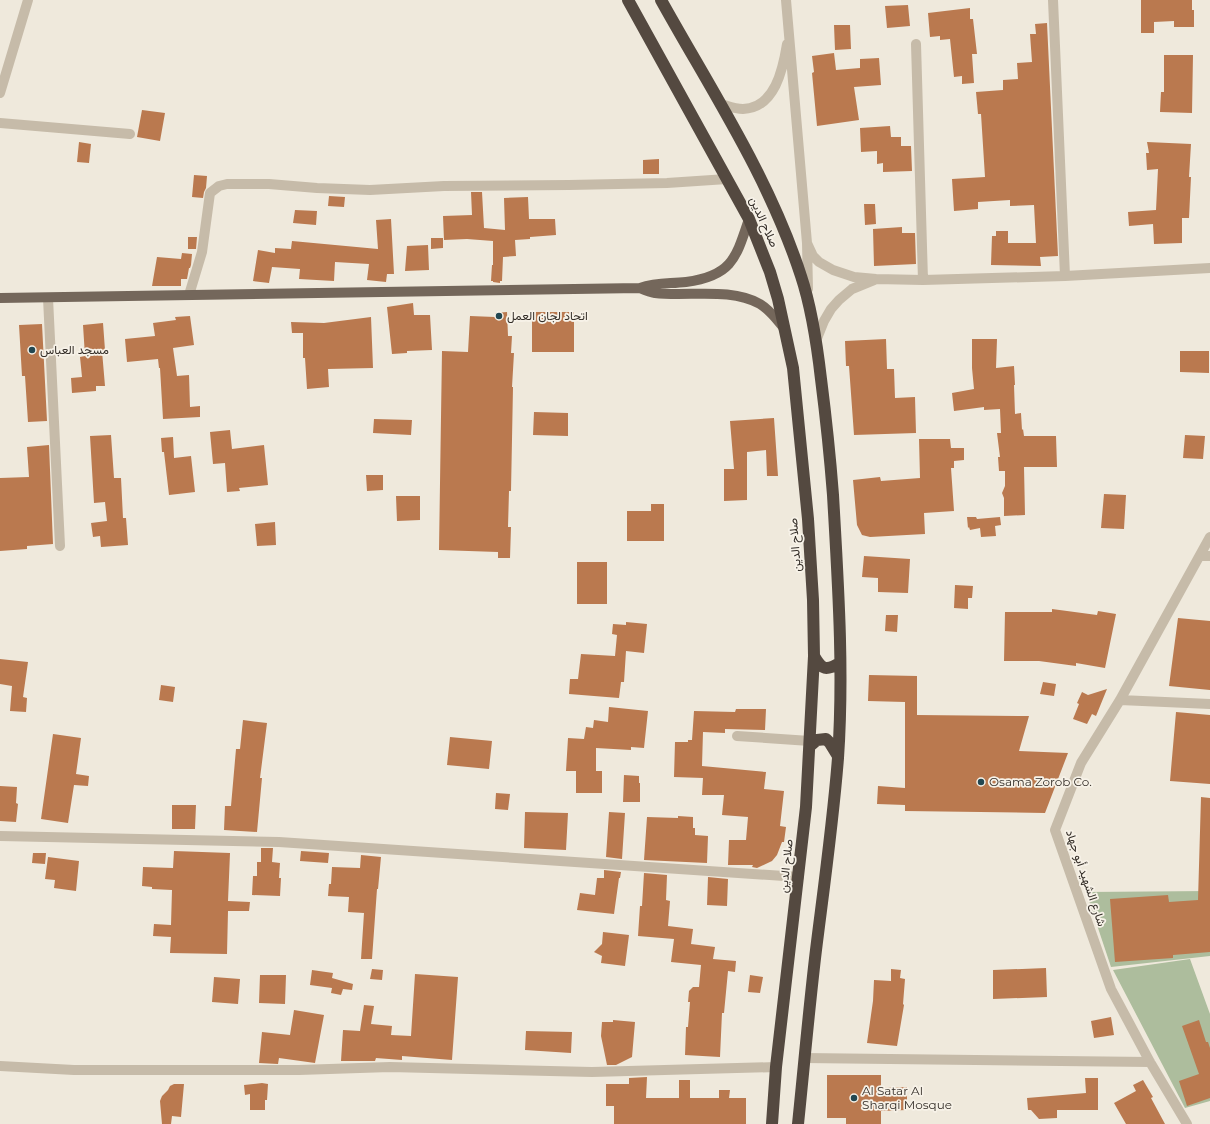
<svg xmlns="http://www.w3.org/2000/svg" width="1210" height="1124" font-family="Montserrat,Vazirmatn,sans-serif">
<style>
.green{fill:#adbd9d}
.building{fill:#ba794f}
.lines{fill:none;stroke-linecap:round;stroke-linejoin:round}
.minor{stroke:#c6bba9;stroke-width:10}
.major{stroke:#74675b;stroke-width:10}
.highway{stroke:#544940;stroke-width:12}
.poi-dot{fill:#224751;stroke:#f7f2e8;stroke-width:1.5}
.labels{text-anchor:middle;stroke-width:3.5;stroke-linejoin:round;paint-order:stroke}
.street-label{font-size:12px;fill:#342e28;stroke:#f7f2e8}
.poi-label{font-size:12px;fill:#342e28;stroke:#f7f2e8;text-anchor:start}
</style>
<rect width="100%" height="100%" fill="#efe9dc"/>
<path class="green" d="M1210,891v65l-99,11 -25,-75z
M1190,959l20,55v87l-25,7 -72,-138z"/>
<path class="building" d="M1141,0h51v10h2v17h-20v-6l-20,1v11h-13z
M908,5l2,21 -23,2 -2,-22z
M970,8v11h3l4,35h-5l2,29 -12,1v-8l-8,1 -4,-38 -10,1v-4l-10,1 -2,-24z
M1047,23l11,233 -18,1 1,9 -50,-1 1,-29h4v-5h12v12h28l-2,-38 -24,1v-6l-32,2v7l-24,2 -2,-32 33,-2 -4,-63h-3l-2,-22 27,-2v-10l15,-1 -1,-16 15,-1 -2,-28h6l-1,-10z
M834,25h16l1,24 -16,1z
M834,53l2,17 24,-2v-9l19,-1 2,27 -27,2 5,33 -42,6 -5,-53 2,-1 -2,-16z
M1164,55h29l-1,58 -32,-1 1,-20h3z
M142,110l23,3 -5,28 -23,-4z
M890,126l1,11h10v9h10l1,25 -29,1v-9l-6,1v-13l-16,1 -1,-24z
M79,142l12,2 -2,19 -12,-1z
M1147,142l44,2 -2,33h2l-2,41h-7v25l-28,1 -1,-20 -24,2 -1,-14 28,-2 2,-41 -11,1 -1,-17h3z
M659,159v15h-16v-14z
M194,175l13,1 -1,12 -2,4 -1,6 -11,-1z
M471,192h11l2,36 21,2 -1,-32 24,-1 1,22h26l1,16 -26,2v2l-15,1 1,16 -13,1 -1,24h-2v2l-7,-1v-1h-2l1,-16h1v-24l-26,-2 -23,1 -1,-24 29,-1z
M329,196l16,1 -1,10 -16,-1z
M864,204h11l1,20 -11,1z
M295,210l22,1 -1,14 -23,-2z
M391,219l3,55h-7l-1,8 -19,-2 2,-16 -34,-2 -1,19 -35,-2 1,-10 -28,-2 -3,16 -16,-2 5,-31 17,3v-5l16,1 1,-8 86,8 -2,-29z
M902,227v6h13l1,31 -42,2 -1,-37z
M188,237h9l-1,12h-8z
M431,238h12v10l-12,1z
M428,245l1,25 -24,1 2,-25z
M182,253l10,1 -1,11 -1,3h-1l-2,11h-6v7h-29l5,-29 24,2z
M413,303l1,12h16l2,35 -25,1v2l-15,1 -5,-47z
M507,312l1,24h4l-1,17h3l-2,34h1l-2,104h-2l-1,36h3l-1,31h-12v-6l-59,-2 3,-199 26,1 2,-36 25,1v-4z
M532,312h42v40h-42z
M190,316l4,29 -21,3 4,28 12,-1 1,32 10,-1v11l-37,2 -3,-51h-1l-1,-9 -31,3 -2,-23 30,-3 -2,-13 23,-3 -1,-3z
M371,317l2,51 -45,1 1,18 -22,2 -2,-31h-2v-25h-11l-1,-11 33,1z
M103,323l2,27 -3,1 3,35h-9v5l-24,2 -1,-15 11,-1 -2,-20 5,-1 -2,-31z
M42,324l5,97 -19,1 -3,-46h-3l-3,-51z
M886,339l1,30h7l1,29 20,-1 1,36 -62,2 -5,-69h-3l-1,-25z
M972,339h25l-1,29 18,-2 1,19h-1l1,29 6,-1 1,17 1,-1 1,7h32l1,31h-33l1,48 -21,1v-18l-2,-5 3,-7v-15h-6l-1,-14h2l-3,-24h4l-1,-24 -16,1v-3l-30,4 -2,-18 22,-4 -2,-21z
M1180,351h29v22l-29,-1z
M534,412l34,1v23l-35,-1z
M774,418l4,58h-11l-1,-26 -19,2v48l-23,1v-32h10l-4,-48z
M374,419l38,1 -1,15 -38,-2z
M230,430l2,19 32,-4 4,40 -29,3 1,3 -13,1 -2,-29 -12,1 -3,-32z
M111,435l3,43h7l2,40h3l2,27 -27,2 -1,-11 -7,1 -2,-14 16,-2 -2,-19 -11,1 -4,-67z
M1185,435l20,1 -2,23 -20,-1z
M173,437l1,21 17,-2 4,36 -26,3 -5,-43h-2l-1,-14z
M919,439h31l1,9h13v12l-10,1v7h-3l3,43 -30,2 1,21 -55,3 -8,-2 -5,-10 -4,-45 27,-3 1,4 39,-3z
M49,445l4,99 -26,2v3l-27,2v-73l29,-1 -2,-30z
M366,475h17v15l-16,1z
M1104,494l22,1 -2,34 -23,-1z
M396,496h24v24l-23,1z
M651,504h13v37h-37v-30h24z
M967,517h9l1,2 23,-2 1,8 -6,1 1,10 -15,1 -1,-9 -10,2 -1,-3 -1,1z
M275,522l1,23 -19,1 -2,-22z
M864,556l46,3 -2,34 -30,-1v-14l-16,-1z
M577,562h30v42h-30z
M955,585l18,1 -1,12h-4v11l-14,-1z
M1052,609l45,6 1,-4 18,3 -11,54 -29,-5v3l-37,-5h-35l1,-49h47z
M886,615h12l-1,17 -12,-1z
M1178,618l32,3v69l-41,-4z
M626,622l21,2 -3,29 -18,-2 -2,31h-3l-2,16 -50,-4 1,-15h8l3,-25 34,2 2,-21 -5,-1 1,-10 13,1z
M0,659l28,3 -5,35 4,1 -1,14 -16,-1 2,-25 -12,-2z
M869,675l48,1v39l112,1 -10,35 49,2 -23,60 -140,-2v-6l-28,-1 1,-18 27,2v-86l-37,-1z
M1043,682l13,2 -2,12 -14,-2z
M161,685l14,2 -2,15 -14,-2z
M1107,689l-11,27 -4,-2 -5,10 -14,-5 6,-15 -2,-1 5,-11 6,3z
M609,707l39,4 -4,37 -13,-1v3l-35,-2v23h6v22h-26v-22h-10l2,-33 16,1 2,-12 7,1 1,-8 14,2z
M736,709h30l-1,21 -40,-1v4l-22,-1 -1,34 64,6 -2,17 20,2 -4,35 6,1 -2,15h-2l-5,13 -5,6 -15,7 -5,-1 1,-2h-25l1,-25h17l2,-23 -26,-2 2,-20h-22l1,-17 -29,-1 1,-35h13v-2h4l2,-29 41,1z
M1176,712l34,3v69l-40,-3z
M243,720l24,3 -7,55h2l-5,54 -33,-2 1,-24h6l5,-57h4z
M53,734l28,4 -5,36 13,2 -1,10 -14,-1 -6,38 -27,-4z
M450,737l42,4 -3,28 -42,-4z
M624,775l15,1v7h1v19h-17z
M0,786l17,1 -1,16 2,1 -2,18 -16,-1z
M496,793l14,1 -2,16 -13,-1z
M1201,797l9,1v154l-37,3v3l-58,4 -5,-63 58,-4 1,7 29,-2z
M172,805h24l-1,24h-23z
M525,812l43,1 -2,37 -42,-2z
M609,812l16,1 -3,46 -16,-2z
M678,816l15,1v11h2v7l13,1 -1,27 -63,-3 3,-43 31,1z
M261,848h12l-1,14 8,1 -1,15h2l-1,18 -28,-1 1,-19h4v-14h4z
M174,851l56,2 -2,48 22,1 -1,9h-21l-1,43 -57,-1 1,-16 -18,-1 1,-12 17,1 1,-35 -20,-1v-2l-10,-1 1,-19 30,1z
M301,851l28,2 -1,10 -28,-2z
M33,853h13l-1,11 -13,-1z
M361,855l20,2 -3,32h-1l-5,70h-11l3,-46 -16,-1 1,-15 -21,-1 1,-12h2l1,-17 28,1z
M48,857l31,4 -3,30 -22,-3 1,-8 -10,-1z
M604,870l17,2 -1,6h-1l-5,36 -37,-4 3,-17 15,2 2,-17h7z
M644,873l23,2 -1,25 4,1 -2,25 25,3 -2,15 24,3 -2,12 23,2 -1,11 -7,-1 -4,42h-2l-2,44 -35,-2 1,-28h2l2,-25h-2l1,-11 4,-4h6l2,-22 -30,-3 3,-23 -36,-3 2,-30h2z
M708,877l20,2 -1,27 -20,-1z
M603,932l26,3 -4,31 -24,-3 1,-7 -8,-4 8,-8z
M1046,968l1,29 -54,2v-29z
M372,969l11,1 -1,10 -12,-1z
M891,969l10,1 -1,8 5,1 -2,25 1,1 -7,41 -30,-3 6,-42 1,-21 17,1z
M312,970l21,3 -1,5 21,6 -1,6 -9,-1 -2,6 -10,-2 1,-5 -22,-3z
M415,974l43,3 -6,83 -50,-4v4l-26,-2 -1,3h-34l2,-31 17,1 4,-26 10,1 -3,18 21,2 -1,9 20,1z
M260,975h26l-1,29 -26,-1z
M750,975l13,2 -3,16 -12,-1z
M214,977l26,2 -2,25 -26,-2z
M294,1010l30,5 -9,48 -36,-5 -1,6 -19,-1 3,-31 28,3z
M1111,1017l3,18 -20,3 -3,-17z
M613,1020l22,2 -3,35 -16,8h-9l-6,-29 1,-14h11z
M1199,1020l7,22h2l2,6v50l-23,8 -8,-25 20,-7 -17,-48z
M526,1031l46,1 -1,21 -46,-3z
M827,1075h54v13l26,-1v23l-26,1v13h-35v-6h-19z
M647,1077l-1,21h33v-18h11v18h29v-8h11l-1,8h17v26h-132v-18h-8v-22h23v-6z
M1085,1078h13v32h-41v8l-18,1 -8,-9h-3l-1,-12 59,-5z
M1143,1080l10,17 -2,1 14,26h-39l-12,-21 22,-12 -3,-6z
M262,1083l6,1 -1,16h-2v10h-15v-16l-5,1 -1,-10z
M174,1084h10l-3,33 -9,-1 -1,8h-9l-2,-23 2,-5 6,-6 2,-4z"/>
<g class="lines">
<path class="minor" d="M786,0l21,243 1,46
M1053,0l12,276
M916,44l7,236
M0,93l28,-93
M721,104c7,2 14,5 22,5 32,-1 40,-40 44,-65
M0,123l130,11
M807,243l6,13 6,6 14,8 21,7 22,2 47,1 142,-4 145,-8
M189,295l13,-43 8,-59 9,-7 8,-2h42l48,4 53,2 74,-4 125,-1 98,-2 60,-4
M48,298l12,248
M816,341l8,-20 7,-12 8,-9 13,-11 22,-9
M1200,556h10
M1120,700l90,4
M737,736l73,5
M0,836l279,6 520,35
M804,1058l346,4
M0,1066l74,4h225l91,-3 202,5 184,-5
M1187,1124l-37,-62 -39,-73 -56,-159 26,-67 39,-63 90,-163"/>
<path class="major" d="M640,288c5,2 10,4 15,5 33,4 75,-6 105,11 10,6 17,16 24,24
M0,298l640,-10c17,-6 29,-4 46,-6 46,-6 50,-24 63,-63"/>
<path class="highway" d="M628,0l121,219 21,53 8,27 15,69 15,151 5,81 1,56 -8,151 -30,260 -4,57
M661,0c50,90 108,177 140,276 11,33 16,68 20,103 5,39 9,77 12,116 5,88 11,175 5,263 -5,64 -14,128 -22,192 -7,58 -12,116 -18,174
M814,656c8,14 12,15 26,7
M810,746l7,-6 9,-1 4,4 8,13"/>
</g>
<g class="poi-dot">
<circle cx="499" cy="316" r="4"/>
<circle cx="32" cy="350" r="4"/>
<circle cx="981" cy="782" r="4"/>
<circle cx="854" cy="1098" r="4"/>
</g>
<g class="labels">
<g class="street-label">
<text transform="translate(764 222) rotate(66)" y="4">صلاح الدين</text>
<text transform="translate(795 545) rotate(-94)" y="4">صلاح الدين</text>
<text transform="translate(786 866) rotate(-84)" y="4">صلاح الدين</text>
<text transform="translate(1086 878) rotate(71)" y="4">شارع الشهيد أبو جهاد</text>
</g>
<g class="poi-label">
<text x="507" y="320">اتحاد لجان العمل</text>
<text x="40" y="354">مسجد العباس</text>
<text x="989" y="786">Osama Zorob Co.</text>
<text x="862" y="1095">Al Satar Al<tspan x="862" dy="14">Sharqi Mosque</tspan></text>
</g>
</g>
</svg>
